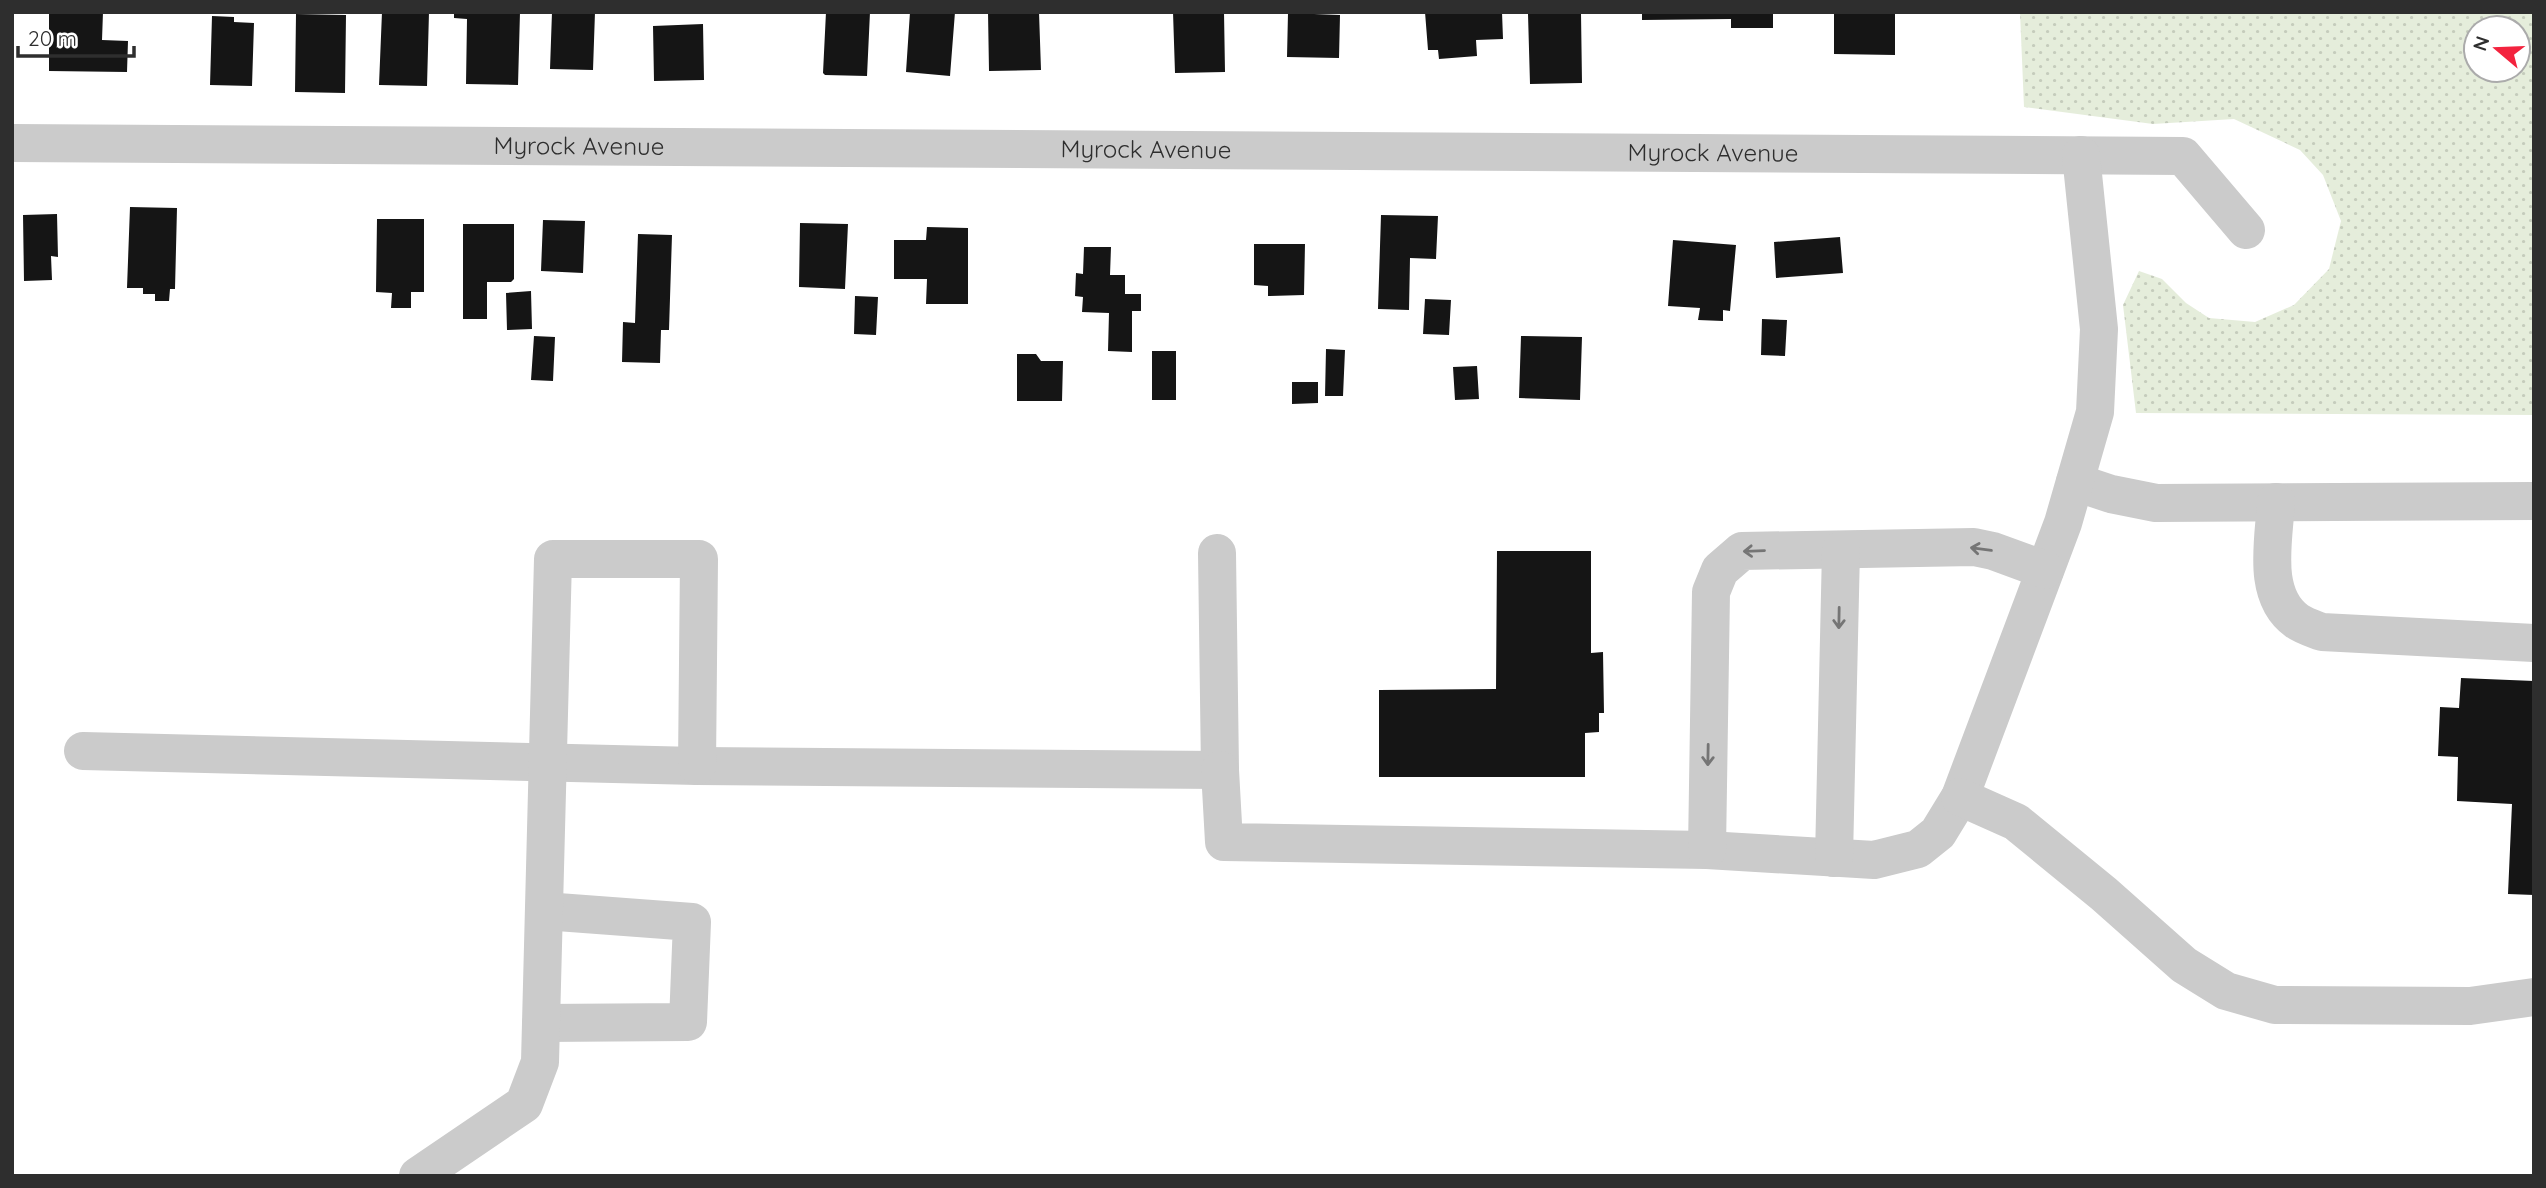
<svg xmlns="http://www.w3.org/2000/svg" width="2546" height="1188" font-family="Quicksand,sans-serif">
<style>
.grass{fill:url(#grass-dots);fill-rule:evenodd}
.building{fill:#151515}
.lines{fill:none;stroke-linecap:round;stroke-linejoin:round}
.minor{stroke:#cbcbcb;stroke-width:38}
.oneway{stroke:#757575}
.labels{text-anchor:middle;stroke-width:7;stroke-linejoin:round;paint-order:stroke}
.street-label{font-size:24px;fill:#2e2e2e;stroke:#fff}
</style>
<defs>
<pattern id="grass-dots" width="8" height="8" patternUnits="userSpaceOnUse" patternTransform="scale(1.75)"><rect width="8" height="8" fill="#e5eddb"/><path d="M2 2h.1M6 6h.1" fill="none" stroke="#c5ccbc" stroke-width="1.8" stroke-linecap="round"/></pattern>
</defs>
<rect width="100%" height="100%" fill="#fff"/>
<path class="grass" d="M2020,12h514v403l-398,-2 -13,-108 16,-34 23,8 24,24 23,15 46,4 39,-17 35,-36 12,-48 -18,-46 -23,-25 -66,-31 -81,5 -129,-17zM2476,28h42v42h-42z"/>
<path class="building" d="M49,12h54l-1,28 26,1 -1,31 -78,-1z
M382,12h47l-2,74 -48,-1z
M454,12h66l-2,73 -52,-1 1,-65 -13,-1z
M552,12h43l-2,58 -43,-1z
M826,12h44l-3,64 -42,-1 -2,-2z
M910,12h45l-5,64 -44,-4z
M988,12h51l2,58 -52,1z
M1173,12h51l1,60 -50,1z
M1425,12h77l1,27 -27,1 1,16 -38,3 -1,-9h-10z
M1642,12h131v16h-42v-9l-89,1z
M1834,12h61v43l-61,-1z
M1288,13l52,2 -1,43 -52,-1z
M1581,13l1,70 -52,1 -2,-70z
M296,14l50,1 -1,78 -50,-1z
M212,16l22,1v5l20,1 -2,63 -42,-1z
M703,24l1,56 -50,1 -1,-55z
M130,207l47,1 -2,81h-5l-1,12h-14v-7h-12v-6h-16z
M57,214l1,43 -7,-1 1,24 -28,1 -1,-66z
M1381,215l57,1 -2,43 -26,-1 -1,52 -31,-1z
M377,219h47v73h-13v16h-20l1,-15 -16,-1z
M543,220l42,1 -2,52 -42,-2z
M800,223l48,1 -3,65 -46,-2z
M463,224h51v55l-3,3h-24v37h-24z
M927,227l41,1v76h-42l1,-25h-33v-39h32z
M638,234l34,1 -3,95h-8l-1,33 -38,-1 1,-40 12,1z
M1840,237l3,36 -67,5 -2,-36z
M1673,240l63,5 -6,66 -7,-1v11l-25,-1 2,-12 -32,-2z
M1254,244h51l-1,51 -36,1v-10l-14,-1z
M1084,247h27l-1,28h15v19h16v17h-9v41l-24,-1 1,-38 -27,-1 1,-15 -8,-1 1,-23 7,1z
M531,291l1,38 -25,1 -1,-37z
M855,296l23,1 -2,38 -22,-1z
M1425,299l26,1 -2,35 -26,-1z
M1762,319l25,1 -2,36 -24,-1z
M534,336l21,1 -2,44 -22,-1z
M1521,336l61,1 -2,63 -61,-2z
M1326,349l19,1 -2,46h-18z
M1152,351h24v49h-24z
M1017,354h19l5,7h22l-1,40h-45z
M1477,366l2,33 -24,1 -2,-33z
M1292,382h26v21l-26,1z
M1497,551h94v102l12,-1 1,61h-5v19l-14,1v44h-206v-87l117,-1z
M2461,678l73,3v214l-26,-1 4,-90 -55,-3 1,-44 -20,-1 2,-49 19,1z"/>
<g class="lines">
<g class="minor">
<path id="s1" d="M12,143l2171,13 63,74"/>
<path d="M2075,482l36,12 45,9 378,-2"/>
<path d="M2276,502c-2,38 -15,93 21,119 7,5 17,8 25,11l212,11"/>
<path d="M83,751l614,15 523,4 -3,-217"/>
<path d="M1220,770l4,72 483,8 167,10 44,-11 20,-16 22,-36 103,-274 32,-111 4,-83 -18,-174"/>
<path d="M1960,797l56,25 88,72 80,71 42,26 49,14 195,1 64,-9"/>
<path d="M1707,850l4,-258 9,-22 22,-19 232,-4 19,4 52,19"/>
<path d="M1834,858l7,-308"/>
<path d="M541,1023l147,-1 4,-100 -148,-11"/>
<path d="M418,1176l106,-72 16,-42 13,-503h146l-2,207"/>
</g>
</g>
<defs><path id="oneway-shaft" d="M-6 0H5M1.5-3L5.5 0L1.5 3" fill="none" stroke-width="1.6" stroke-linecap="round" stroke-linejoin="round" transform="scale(1.75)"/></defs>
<g class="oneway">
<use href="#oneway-shaft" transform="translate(1981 549) rotate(-172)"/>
<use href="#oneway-shaft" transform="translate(1754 551) rotate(178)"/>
<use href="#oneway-shaft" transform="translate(1839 618) rotate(91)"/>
<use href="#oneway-shaft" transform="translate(1708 755) rotate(91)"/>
</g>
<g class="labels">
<g class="street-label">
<text dy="8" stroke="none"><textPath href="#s1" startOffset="567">Myrock Avenue</textPath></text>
<text dy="8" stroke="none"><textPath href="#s1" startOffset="1134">Myrock Avenue</textPath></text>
<text dy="8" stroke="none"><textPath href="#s1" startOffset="1701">Myrock Avenue</textPath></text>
</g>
</g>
<rect width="2546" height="1188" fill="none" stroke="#2e2e2e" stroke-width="28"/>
<g transform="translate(2497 49) rotate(289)"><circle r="33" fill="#ffffff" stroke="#ababab" stroke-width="2"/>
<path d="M0-5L12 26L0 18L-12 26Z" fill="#f3233e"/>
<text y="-10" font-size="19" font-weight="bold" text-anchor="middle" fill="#2e2e2e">N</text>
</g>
<path d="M18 46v10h116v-10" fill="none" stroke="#2e2e2e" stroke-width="3.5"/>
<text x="28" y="46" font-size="21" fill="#2e2e2e" stroke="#ffffff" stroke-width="5" paint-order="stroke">20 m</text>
</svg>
